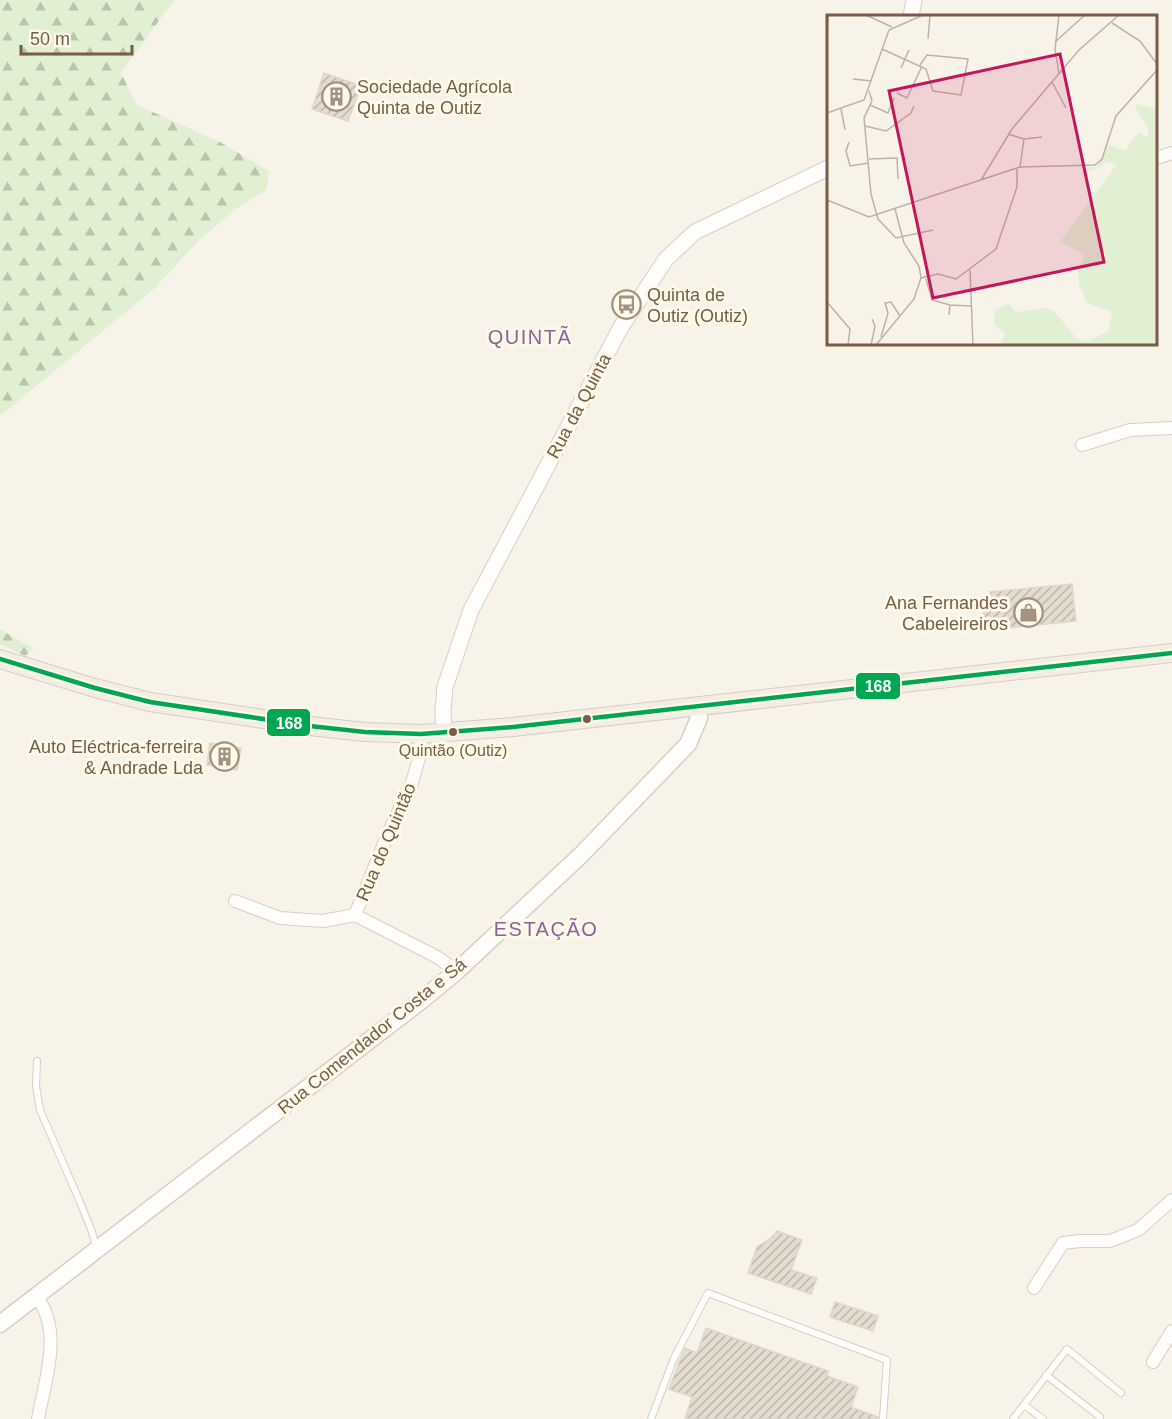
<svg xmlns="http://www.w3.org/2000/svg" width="1172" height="1419" font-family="Arial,sans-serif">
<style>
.forest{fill:url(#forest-firs)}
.building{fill:url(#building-hatch);stroke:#e1d6cb;stroke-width:1.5}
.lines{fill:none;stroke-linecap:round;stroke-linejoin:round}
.service-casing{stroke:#d6cfc6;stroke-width:8}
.minor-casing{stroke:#d6cfc6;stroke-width:14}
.tertiary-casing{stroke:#d6cfc6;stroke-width:17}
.secondary-casing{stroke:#d6cfc6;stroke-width:19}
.primary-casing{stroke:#d7cec4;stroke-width:20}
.service{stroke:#fefdfc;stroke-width:6}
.minor{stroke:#fefdfc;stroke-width:12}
.tertiary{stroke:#fefdfc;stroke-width:15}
.secondary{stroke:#fefdfc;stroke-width:16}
.primary{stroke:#f3eee4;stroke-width:18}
.bus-1-casing{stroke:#fff9ea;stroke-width:9}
.bus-1{stroke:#00a651;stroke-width:4.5}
.bus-dot{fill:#775d47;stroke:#fff9ea;stroke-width:2}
.labels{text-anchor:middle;stroke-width:6;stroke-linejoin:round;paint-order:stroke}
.bus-label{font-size:16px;fill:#775d47;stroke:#fff9ea}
.poi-label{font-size:18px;fill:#775d47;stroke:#fff9ea;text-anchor:start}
.street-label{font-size:18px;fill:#775d47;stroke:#fff9ea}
.neighbourhood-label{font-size:20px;letter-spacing:1.5px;fill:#8d629b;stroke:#fff9ea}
.inset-road{fill:none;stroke:#c0b2a3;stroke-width:1.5}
.view{fill:#c2185b;fill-opacity:0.15;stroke:#c2185b;stroke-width:3}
.inset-edge{fill:none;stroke:#775d47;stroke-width:3}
.line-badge{stroke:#fff9ea;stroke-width:2}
.badge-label{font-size:16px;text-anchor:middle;font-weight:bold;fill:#fff}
</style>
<defs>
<pattern id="forest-firs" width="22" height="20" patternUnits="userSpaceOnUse" patternTransform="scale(1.5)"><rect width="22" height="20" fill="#e1efd2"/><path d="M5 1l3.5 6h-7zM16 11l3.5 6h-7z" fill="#bbc5ac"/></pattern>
<pattern id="building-hatch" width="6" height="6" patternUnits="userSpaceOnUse" patternTransform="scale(1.5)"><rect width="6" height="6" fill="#e5dcd0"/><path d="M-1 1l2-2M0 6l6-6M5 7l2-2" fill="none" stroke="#beb6ab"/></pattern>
</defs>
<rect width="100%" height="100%" fill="#f8f3e9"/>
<path class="forest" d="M0,0h174l-53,73 16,32 83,37 49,29 -3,19 -29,18 -38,32 -44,48 -155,128z
M0,629l34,20 -9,7 -25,-12z"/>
<path class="building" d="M324,73l37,13 -13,35 -36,-12z
M1072,584l4,37 -91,9 -2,-25h4l-1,-6 4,-1v-6z
M210,743l31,5 -4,22 -30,-5z
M777,1231l25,9 -11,30 26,8 -6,16 -63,-21 9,-26 14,-9z
M835,1302l43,14 -5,15 -43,-14z
M706,1328l122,43 -1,5 31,11 -7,20 27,10v2h-193l7,-22 -23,-8 12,-32 4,-9 12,5z"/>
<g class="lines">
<defs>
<path id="service" d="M37,1061l-1,25 4,24 40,92 12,30 4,15
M1046,1375l54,42
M1024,1405l19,14
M651,1419l23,-61 34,-65 179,67 -4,59
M1013,1419l54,-70 54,44"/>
<path id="minor" d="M1156,156l4,1 12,-4
M1082,445l48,-15 42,-2
M421,734l-1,20 -8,29 -22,46 -35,86 82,42 20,14
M235,901l45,17 43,3 32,-6
M1034,1288l29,-45 17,-2h30l28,-11 34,-30
M37,1297c26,35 8,83 1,122
M1153,1362l19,-31"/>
<path id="tertiary" d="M911,16l3,-16
M444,733l-1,-22 2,-24 26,-77 150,-283 45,-68 29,-27 133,-64"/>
<path id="secondary" d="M0,1324l422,-324 35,-29 124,-116 107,-111 11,-26 -1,-12"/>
<path id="primary" d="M0,659l95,29 55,14 160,24 55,6 56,2 92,-7 659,-74"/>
</defs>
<use href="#service" class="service-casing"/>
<use href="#minor" class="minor-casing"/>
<use href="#tertiary" class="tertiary-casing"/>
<use href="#secondary" class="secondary-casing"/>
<use href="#primary" class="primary-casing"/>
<use href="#service" class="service"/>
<use href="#minor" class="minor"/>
<use href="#tertiary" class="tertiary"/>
<use href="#secondary" class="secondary"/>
<use href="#primary" class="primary"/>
<defs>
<path id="bus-1" d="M0,659l95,29 55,14 160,24 55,6 56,2 92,-7 659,-74"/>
</defs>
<use href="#bus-1" class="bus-1-casing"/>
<use href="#bus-1" class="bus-1"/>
</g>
<defs>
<symbol id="building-ring" viewBox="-11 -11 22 22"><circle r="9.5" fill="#fff9ea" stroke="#a49280" stroke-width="1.5"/><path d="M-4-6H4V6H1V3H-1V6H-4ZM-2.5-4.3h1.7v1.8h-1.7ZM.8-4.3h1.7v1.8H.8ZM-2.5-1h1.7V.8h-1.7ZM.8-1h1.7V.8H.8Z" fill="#a49280"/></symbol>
<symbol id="bus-ring" viewBox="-11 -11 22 22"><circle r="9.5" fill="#fff9ea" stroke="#a49280" stroke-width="1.5"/><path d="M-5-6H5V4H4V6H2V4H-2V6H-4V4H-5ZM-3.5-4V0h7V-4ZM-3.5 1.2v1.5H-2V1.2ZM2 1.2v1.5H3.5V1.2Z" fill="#a49280"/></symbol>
<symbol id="shop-ring" viewBox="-11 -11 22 22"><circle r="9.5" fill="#fff9ea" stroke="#a49280" stroke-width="1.5"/><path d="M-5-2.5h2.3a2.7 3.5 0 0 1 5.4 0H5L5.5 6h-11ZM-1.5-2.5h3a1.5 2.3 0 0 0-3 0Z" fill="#a49280"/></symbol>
</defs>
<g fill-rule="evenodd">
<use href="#building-ring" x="320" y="80" width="33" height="33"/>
<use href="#bus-ring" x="610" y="288" width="33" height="33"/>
<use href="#shop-ring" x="1012" y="596" width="33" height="33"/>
<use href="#building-ring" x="208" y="740" width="33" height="33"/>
</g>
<g class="bus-dot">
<circle cx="587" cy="719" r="5"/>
<circle cx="453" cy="732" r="5"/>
</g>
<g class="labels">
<g class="bus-label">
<text x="453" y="756">Quintão (Outiz)</text>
</g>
<g class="poi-label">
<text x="357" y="93">Sociedade Agrícola<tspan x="357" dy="21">Quinta de Outiz</tspan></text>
<text x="647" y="301">Quinta de<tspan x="647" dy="21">Outiz (Outiz)</tspan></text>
<text x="1008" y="609" text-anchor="end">Ana Fernandes<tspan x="1008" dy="21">Cabeleireiros</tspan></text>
<text x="203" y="753" text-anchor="end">Auto Eléctrica-ferreira<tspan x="203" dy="21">&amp; Andrade Lda</tspan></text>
</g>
<g class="street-label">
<text transform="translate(579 406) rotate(-62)" y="6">Rua da Quinta</text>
<text transform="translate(386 842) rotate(-67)" y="6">Rua do Quintão</text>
<text transform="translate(372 1036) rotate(-39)" y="6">Rua Comendador Costa e Sá</text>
</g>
<g class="neighbourhood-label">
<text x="530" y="344">QUINTÃ</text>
<text x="546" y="936">ESTAÇÃO</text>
</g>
</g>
<g transform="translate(827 15)">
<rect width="330" height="330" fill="#f8f3e9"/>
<path d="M310,89l20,5v236h-157l5,-12 -11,-8v-7l1,-7 13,-8 8,9 29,-4 9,3 23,28 9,3 23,-11 3,-19 -25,-9 -8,-18 -1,-15 6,-15 -24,-13 57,-78 -11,-2 -10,8 -9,1 -7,-4h17l11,-22 17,5 14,-18 8,6 2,-9 -14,-21z" fill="#e1efd2"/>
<path class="inset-road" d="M39,0l26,12M285,8l28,18 17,23M101,24l2,-24M0,25l1,-25M228,27l30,-27M55,34l44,20 7,22 28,4 7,-36 -41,-4 -7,10M74,53l8,-18M232,58l-4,-24 4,-34M26,64l19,2M225,67l14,26M42,76l3,10 -8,17 7,76 7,25 18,19 37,-8M70,78l10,5 15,-32M43,90l18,8 6,-15M14,94l4,21M0,98l37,-13 25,-70 34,-15M38,111l21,5 25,-18 3,-7M181,119l16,5 -4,28M197,124l18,-2M22,127l-3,9 4,15 19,-3M42,144l28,-1 1,21M154,165l31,-51 67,-79 40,-35M0,185l42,17 151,-50 75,-2 7,-6 14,-43 41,-46M143,255l3,75M94,263l17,-4 18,5 40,-30 21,-62v-19M99,264l6,21 18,5M0,287l23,27 -2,16M122,300l1,-10 21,1M54,322l7,-24 -3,-10 6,-1 9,14M44,330l4,-19 -3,-7M49,330l38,-46 7,-21 -2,-12 -15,-23 -9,-34"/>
<path class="view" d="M233,39l44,208 -171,36 -44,-207z"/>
<rect width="330" height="330" class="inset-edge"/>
</g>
<g class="line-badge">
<rect x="855" y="672" width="46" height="28" rx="6" fill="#00a651"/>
<rect x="266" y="708" width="45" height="29" rx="6" fill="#00a651"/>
</g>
<g class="badge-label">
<text x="878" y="692">168</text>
<text x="289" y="729">168</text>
</g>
<path d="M21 45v9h111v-9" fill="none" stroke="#775d47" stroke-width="3"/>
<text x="30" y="45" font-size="18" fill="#775d47" stroke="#fff9ea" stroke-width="4.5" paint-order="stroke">50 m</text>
</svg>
